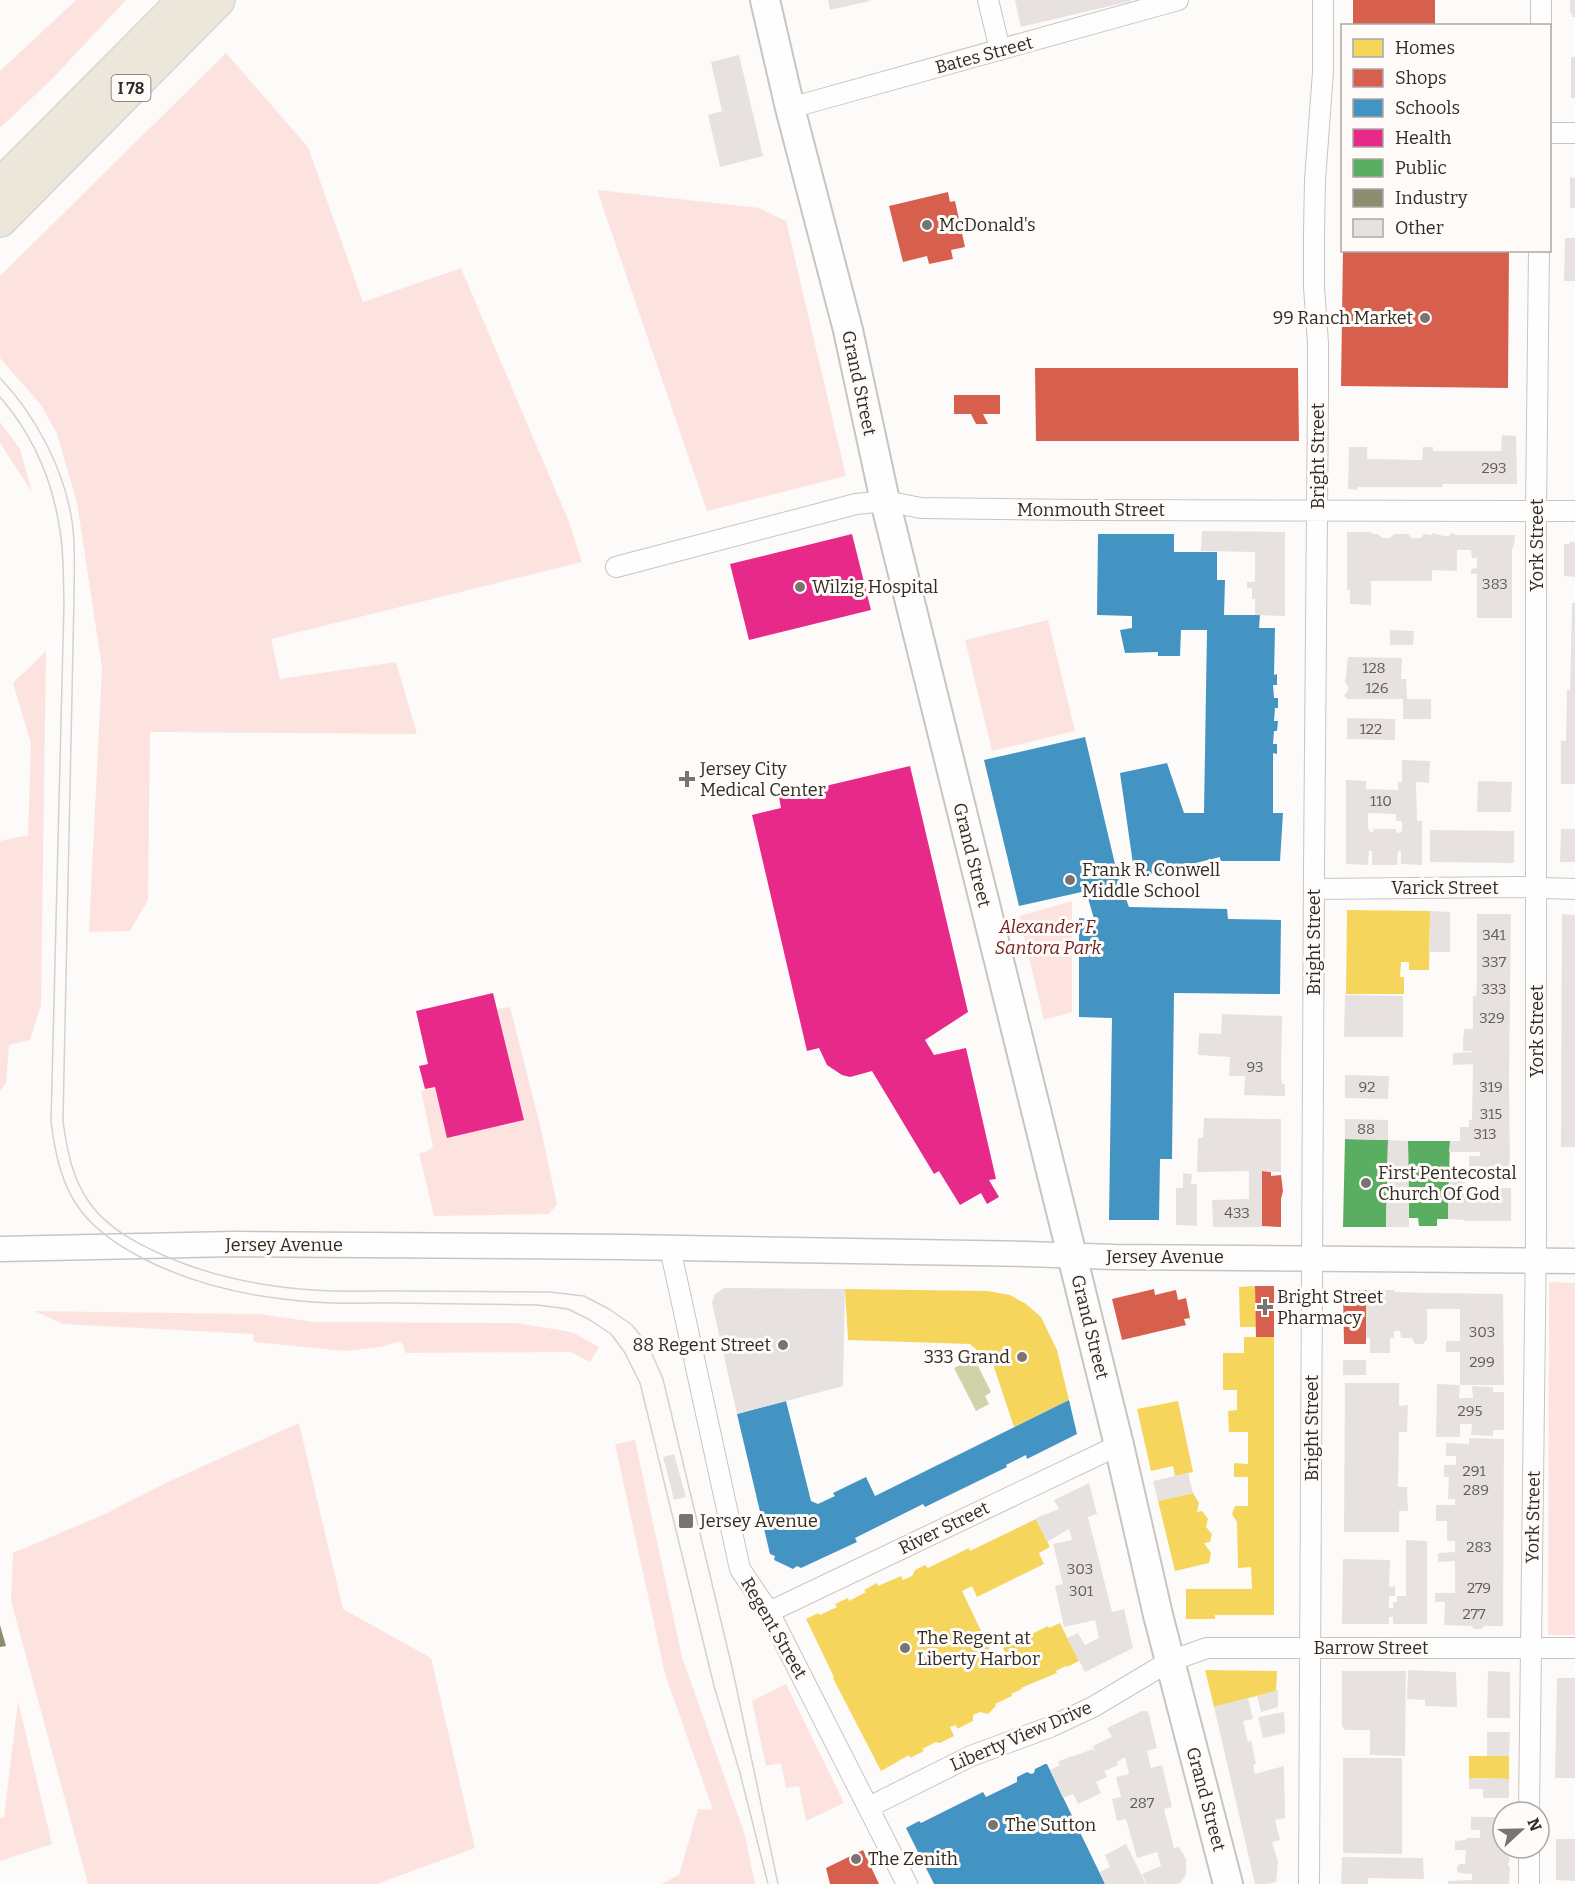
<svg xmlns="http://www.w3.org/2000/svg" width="1575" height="1884" font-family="Bitter,serif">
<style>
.green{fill:#fde3e0}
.water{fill:#d2d2a8}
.homes{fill:#f6d55c}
.shops{fill:#d6604d}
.schools{fill:#4393c3}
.health{fill:#e7298a}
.public{fill:#5aae61}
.industry{fill:#8c8c6e}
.building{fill:#e7e2df;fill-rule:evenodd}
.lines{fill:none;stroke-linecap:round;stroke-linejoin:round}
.minor-casing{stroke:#c8c5c1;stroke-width:22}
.tertiary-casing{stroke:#c8c5c1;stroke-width:27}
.secondary-casing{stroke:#c8c5c1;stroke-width:32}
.motorway-casing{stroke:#d9d7d5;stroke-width:36}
.minor{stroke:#fffefe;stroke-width:20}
.tertiary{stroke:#fffefe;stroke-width:24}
.secondary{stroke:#fffefe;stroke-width:28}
.motorway{stroke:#ece7da;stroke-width:33}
.tram{stroke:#d3d2d1;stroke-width:1.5}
.poi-dot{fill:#797470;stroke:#fefbf8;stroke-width:2}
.labels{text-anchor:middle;stroke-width:6;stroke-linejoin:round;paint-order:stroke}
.number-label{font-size:15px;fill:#615c56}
.shield{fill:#fefbf8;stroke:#6f6a65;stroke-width:1.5}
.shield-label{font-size:16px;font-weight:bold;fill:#322c26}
.street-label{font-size:18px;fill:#322c26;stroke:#fefbf8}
.poi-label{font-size:18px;fill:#322c26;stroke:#fefbf8;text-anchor:start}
.park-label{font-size:18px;font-style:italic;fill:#6f2222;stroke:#fefbf8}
</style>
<rect width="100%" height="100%" fill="#fdfbf9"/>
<path class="green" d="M76,0h50l-75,80 -51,48v-57z
M226,53l82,94 55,155 98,-34 108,254 13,40 -311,77 9,40 116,-17 21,72 -267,-2 -2,168 -18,31 -41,1 13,-265 -25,-164 -20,-69 -16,-29 -41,-47v-82z
M597,190l162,18 27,13 60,255 -139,35z
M0,422l20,27 12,43 -32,-49z
M1048,620l27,111 -83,20 -27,-111z
M46,651l-5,354 -11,35 -21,5 -3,38 -6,8v-250l28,-6 3,-91 -18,-61z
M1072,901v111l-28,8 -25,-104z
M510,1007l31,122 16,75 -8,10 -115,2 -15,-63 7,-1 7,-5 -12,-56 14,-4 12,51 77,-18 -27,-111z
M1549,1282l26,1v352h-27z
M34,1311l226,3 54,8 202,1 56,9 27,15 -9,15 -19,-10 -165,1 -5,-12 -20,6 -36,4 -91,-9 -1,-8 -190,-10z
M299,1423l44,186 88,49 44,190 -98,36h-289l-77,-283 2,-48 92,-39 65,-33z
M635,1440l47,217 63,178 10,49h-94l18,-9 19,-66 15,1 -48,-136 -50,-230z
M786,1684l58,119 -38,18 -7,-35 -13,2 -5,-25 -15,3 -14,-65z
M18,1701l34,143 -52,17v-43l4,-1z"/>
<path class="water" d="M974,1358l17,34 -6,4 4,8 -13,7 -22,-43z"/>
<path class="homes" d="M1347,910l83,1 -1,59h-20v-8h-8l-1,15h4v17h-58z
M1255,1286l1,41h-16l-1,-40z
M845,1289l142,2 23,4 16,9 15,13 16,33 12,50 -55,27 -21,-63 -23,-20 -122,-4z
M1244,1337h30v278h-59v4h-29v-30h66l-1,-22 -13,1 -1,-46 -5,-8 3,-8h13v-29h-14v-14l14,1v-32h-19l-1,-21 9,-1v-20h-14v-37h21z
M1178,1401l15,71 -18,4 -2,-10 -22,5 -14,-62z
M1193,1493l6,10 -2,9 5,-1 6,8 -2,8 6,7 -2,8 -6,1 7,10 -2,10 -34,8 -17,-70z
M1036,1519l14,28 -11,6 5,11 -67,33 -5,-11 -10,5 41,86 -5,-12 11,-5 -6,-12 45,-22 1,2 11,-5 19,38 -12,6 -1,-1 -10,5 1,2 -36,15 1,1 -11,5 1,2 -17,8 1,2 -8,8 -8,-2 -7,3v6l-16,8 -1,-4 -6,2 4,9 -14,7 -4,-1 -14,7 2,2 -14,7 -1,-3 -28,16 -48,-93 1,-1 -28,-58 12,-6 2,2 17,-8 -2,-3 13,-6 1,3 17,-9 -2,-2 13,-7 1,3 23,-10 2,4 9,-4 3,-6 10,-5 3,3 41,-20 1,3z
M1205,1670l72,1 -1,20 -62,16z
M1469,1756h40v23l-40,-1z"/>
<path class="shops" d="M1353,0h82v26h-82z
M948,192l2,10 5,-1 10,46 -14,3 2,9 -24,5 -2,-8 -24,6 -14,-56z
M1343,250h166l-1,138 -167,-2z
M1035,368h263l1,73h-263z
M954,395h46v19h-17l5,10h-12l-5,-10h-17z
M1262,1171l9,1v4l10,-1 2,16 -2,8v28l-19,-1z
M1255,1286h19v51h-18z
M1154,1289l1,6 21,-5 2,10 8,-2 4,20 -6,1 2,6 -64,15 -10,-41z
M1343,1290h23v54h-22z
M863,1850l16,34h-49l-4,-16z"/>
<path class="schools" d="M1098,534h76v18h43v28h8l-1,35h36l-1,13h16l-1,47 3,-1v11h-4l1,13h4v10h-3l-1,13h4l-1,10h-3l-1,13h4v10l-4,-1v60h10l-3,48h-60v-4l-85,21 -15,-105 47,-10 17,50h20l3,-183h-26l-1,26h-22v-4l-33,1 -5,-23 12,-2v-12l-35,-1z
M1085,737l34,144 10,26 98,2 1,10 53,1 -1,74 -106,-1 -2,166h-12l-1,61h-50l3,-202 -33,-1v-99l15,1 -8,-28 -67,15 -35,-146z
M1069,1400l8,34 -50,25 -1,-4 -20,10 1,2 -82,40 -2,-3 -68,34 2,4 -56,26 -4,-2 -4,3 -19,-9 1,-4 -5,-2 -33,-140 49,-13 25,100 7,3 17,-8 -2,-3 33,-16 9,19z
M1045,1764h2l58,120h-171l-28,-56 13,-7 2,2 62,-31 3,5 31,-15v-5l10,-5 4,2 3,-1 1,-4z"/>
<path class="health" d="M852,534l19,76 -122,30 -19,-76z
M910,766l58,246 -43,28 9,15 32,-7 30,131 -7,1 10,17 -12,7 -6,-11 -21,12 -21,-34 -5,3 -62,-103 -22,6 -8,-2 -15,-10 -8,-17 -12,3 -55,-236 29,-7 -2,-11z
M493,993l31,127 -77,18 -12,-51 -10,2 -6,-23 9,-2 -12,-53z"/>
<path class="public" d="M1345,1139l43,1 -2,87h-43z
M1408,1141h42l-2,78h-11v7h-18l-1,-8h-9z"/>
<path class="industry" d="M0,1625l6,21 -6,1z"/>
<path class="building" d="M828,0h42v1l-40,9z
M1015,0h116v1l-110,26z
M1570,0h5v17h-3v-4h-2z
M739,55l24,101 -43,11 -12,-52 14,-4 -11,-49z
M1571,57h4v41h-4z
M1570,177l5,1v30h-5z
M1565,238h10v43h-11z
M1502,435l14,1 1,48h-75l1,3h-85l-1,3 -9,-1 1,-42h18v12l55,1 1,-13h10v4h68z
M1202,531l83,1v84l-30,-1v-16h-3v-11h-5v-6h8v-30l-54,-1z
M1347,532h24l2,2h5l4,4h8l4,-4h14l4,4h9l3,-4 8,1v-2l12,3h5l2,-3 6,2h58l-1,10 -2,4v69h-35v-44h-6v-5l6,-1v-10h-5l-1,-8h-14v21l-25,-1v11h-61v24l-21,-1v-14h-3z
M1570,542h5v35l-11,-1v-32h5z
M1572,603h3v181h-14v-43h5l1,-51h3z
M1390,630l24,1 -1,14h-23z
M1348,657l54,1 -1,21h5l1,20h24v20h-28v-20h-56l-3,-4 4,-4v-5l-3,-3z
M1347,718l48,1v21l-48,-1z
M1402,760l28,1 -1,22 -13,-1 1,39h5v44l-21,-1v-12l-3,-1 -1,14h-25v-14h-3l-1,14 -22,-1v-84l20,1v8l32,1v-8h4zM1368,813l28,1v7h6v9l-2,3 -4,-1v-3h-22l-1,3h-3l-2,-4z
M1478,781l34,1 -1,30h-34z
M1561,829h14v33h-15z
M1430,830l84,1v32l-84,-1z
M1430,911l20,1v40h-20z
M1477,914h34l-2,166 1,91h-30v-5h-11v-10h11v-4h-31l1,-11h10v-14h9v-7h3l1,-56 -20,1v-12l19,-1v-1h-9v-12l1,-10h9v-33h3l1,-14z
M1562,914l13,1v232h-14z
M1345,995l58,1v41h-59z
M1222,1014l60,2 -1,61 1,7h3v12l-41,-1 1,-19h-16l1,-19 -32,-2 1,-22 22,1z
M1345,1075l44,1 -1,23 -43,-1z
M1204,1118l77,1v53l-19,-1v56h-49l-1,-27 37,-1v-28l-52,1 1,-34h5z
M1345,1119l43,1v20l-43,-1z
M1388,1140l20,1 1,86h-23z
M1449,1170h16v18h46v33h-47v-1l-16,-1z
M1183,1173l9,1 -1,10h6v42l-21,-1v-37h7z
M724,1288l121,1 -2,97 -106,28 -25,-111 3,-9z
M1366,1290h28v2l37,1 72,1 1,91h-44v-33h-14v-11h14v-32h-33v30l-4,5h-8l-3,-6h-11l-1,-7h-6v7h-4v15h-20v-15h-4z
M1343,1360h23v15h-23z
M1345,1383h54v23l9,-1 -1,27h-8l-1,55h9l1,24h-9v21h-55z
M1437,1384l23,1 -1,13h14l-1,-12 21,1v5h11v38h-11v6l-22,-1 1,-11h-12v13h-24z
M1469,1438l35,1 -1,187h-19l-2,3h-8l-3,-3 -27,-1 1,-23h-10v-9h20v-32l-17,1v-9l17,-1v-11h-8v-20h-11v-16h19v-6h-7l1,-22h-5v-12h12v-9h-10v-13l23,1z
M674,1454l12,43 -12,3 -11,-43z
M1188,1473l5,20 -35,8 -5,-20z
M1089,1483l8,31 -9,3 24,95 12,-3 9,39 -48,24 -18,-34 11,-5 7,12 14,-7 -4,-18 -31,7 -9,-41 8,-2 -10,-40 19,-4 -3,-11 -22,13 -11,-24 23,-9 -5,-9z
M1406,1540l21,1v83h-34v-7h-4v7h-47l1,-65 47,1 -1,27 6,-1v10h-6v12h4v-6h4v-6h9z
M1408,1670l48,2 1,35 -32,-1v-6l-18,-1z
M1342,1671h64l-1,85 -35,-1v-25h-25l-3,-4z
M1488,1671l22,1v46h-23z
M1557,1678h18v100h-20z
M1278,1690v17l-17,5 -4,-16z
M1248,1698l5,21 -10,2 5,21 3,-1 5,23 -3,1 2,9 29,-8 1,52 -10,2 5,20 -8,2 6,19 -2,21 -8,2h-13l-41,-177z
M1142,1711h5l2,4 8,33 -10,3 4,17 11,-3 10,42 -8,2 10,39 5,-1 7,12v16l-6,8 -4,1h-29l-5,-10 19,-8 -4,-14 -20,6 -11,-39 -9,2 -5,-22 9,-2 -5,-20 13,-3 -4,-17 -8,5 1,3 -13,6 -3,-5 5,11 -11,5 5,11 -23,11 -5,-10 -10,4 -13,-28 10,-5 -2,-3 13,-6v1l22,-8 3,3 -3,-6 19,-9 -5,-9z
M1284,1712l1,21 -22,5 -5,-21z
M1487,1732h23l-1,24h-22z
M1343,1758h59v96l-59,-1z
M1469,1778l40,1v19h-26v-9h-14z
M1471,1817h32v31h7l-3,7 3,3 -2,7 2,2 -1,17h-61v-3l24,-1v-6l-13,-1 -2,-2v-4l3,-3h5l1,-14h-11v-9l11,-1v-2h14v-8h-9z
M1556,1839h19v42l-19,-1z
M1126,1844l20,40h-41l-5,-12 10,-5 -5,-12z
M1342,1857l81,1 1,21 -56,-1v6h-27z"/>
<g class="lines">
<defs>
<path id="minor" d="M988,0l12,50
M1541,26v-26
M790,108l388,-108
M1550,133h25
M616,567l240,-63 29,-3 36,7 163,2 491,1
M1314,889l203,-2 58,2
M670,1248l70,321 29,43 138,272
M769,1612l350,-167
M869,1807l102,-51 79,-29 43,-20 77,-46 37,-13h368
M1529,1812l7,-575v-726l3,-261
M1309,1884l5,-1016 4,-475v-50l-4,-56v-55l1,-52 8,-108v-72
M1529,1884v-36"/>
<path id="tertiary" d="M0,1249l234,-5 391,3 401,7 88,3 461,4"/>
<path id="secondary" d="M765,0l25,108 58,222 37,171 234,944 39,170 70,269"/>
<path id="motorway" d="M0,186l185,-186
M0,220l218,-220"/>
</defs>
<use href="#minor" class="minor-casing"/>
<use href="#tertiary" class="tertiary-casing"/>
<use href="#secondary" class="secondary-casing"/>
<use href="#motorway" class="motorway-casing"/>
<use href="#minor" class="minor"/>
<use href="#tertiary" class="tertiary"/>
<use href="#secondary" class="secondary"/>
<use href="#motorway" class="motorway"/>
<path class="tram" d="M0,378c36,38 64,91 72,143 4,25 2,53 2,78l-11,522c4,29 9,57 26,81 15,22 38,36 61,47 50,25 107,37 163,41 28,2 58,1 87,1 50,0 100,1 150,1l34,4 25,13 23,16 16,20 15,34 69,288 46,217
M0,397c33,38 53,85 60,134 4,23 3,47 4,71l-13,519c4,32 10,64 30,90 16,21 38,35 61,47 52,27 113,40 171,44 27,2 55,1 82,1 47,1 95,1 142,2l31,4 22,11 21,14 14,19 15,30 74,303 26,87 28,111"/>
</g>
<g class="poi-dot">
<circle cx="927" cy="225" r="6"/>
<circle cx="1425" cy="318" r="6"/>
<circle cx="800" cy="587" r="6"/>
<path d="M684 770h6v6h6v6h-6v6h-6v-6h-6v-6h6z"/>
<circle cx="1070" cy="880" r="6"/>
<circle cx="1366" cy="1183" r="6"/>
<path d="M1262 1298h6v6h6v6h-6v6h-6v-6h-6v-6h6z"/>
<circle cx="783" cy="1345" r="6"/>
<circle cx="1022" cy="1357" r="6"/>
<rect x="678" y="1513" width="16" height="16" rx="3"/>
<circle cx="905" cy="1648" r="6"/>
<circle cx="993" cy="1825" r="6"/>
<circle cx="856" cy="1859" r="6"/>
</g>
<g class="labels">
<g class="number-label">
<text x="1494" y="473">293</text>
<text x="1495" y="589">383</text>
<text x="1374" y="673">128</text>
<text x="1377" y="693">126</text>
<text x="1371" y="734">122</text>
<text x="1381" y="806">110</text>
<text x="1494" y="940">341</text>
<text x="1494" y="967">337</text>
<text x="1494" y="994">333</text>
<text x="1492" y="1023">329</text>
<text x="1255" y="1072">93</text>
<text x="1367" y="1092">92</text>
<text x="1491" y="1092">319</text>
<text x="1491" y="1119">315</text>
<text x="1366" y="1134">88</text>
<text x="1485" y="1139">313</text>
<text x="1237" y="1218">433</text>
<text x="1482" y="1337">303</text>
<text x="1482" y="1367">299</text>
<text x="1470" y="1416">295</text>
<text x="1474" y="1476">291</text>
<text x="1476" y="1495">289</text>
<text x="1479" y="1552">283</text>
<text x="1080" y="1574">303</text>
<text x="1479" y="1593">279</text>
<text x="1081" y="1596">301</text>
<text x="1474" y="1619">277</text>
<text x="1142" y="1808">287</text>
</g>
<rect class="shield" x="111.5" y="75" width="39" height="26" rx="4.5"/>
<g class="shield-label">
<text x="131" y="94">I 78</text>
</g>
<g class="street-label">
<text transform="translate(984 55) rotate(-15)" y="6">Bates Street</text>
<text transform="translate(859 383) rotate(78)" y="6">Grand Street</text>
<text transform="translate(1318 456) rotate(-90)" y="6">Bright Street</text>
<text x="1091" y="516">Monmouth Street</text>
<text transform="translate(1537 545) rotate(-90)" y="6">York Street</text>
<text transform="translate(972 855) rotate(76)" y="6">Grand Street</text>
<text x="1445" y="894">Varick Street</text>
<text transform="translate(1314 942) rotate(-90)" y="6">Bright Street</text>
<text transform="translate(1537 1031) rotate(-90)" y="6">York Street</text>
<text x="284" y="1251">Jersey Avenue</text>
<text x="1165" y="1263">Jersey Avenue</text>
<text transform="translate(1090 1327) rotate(76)" y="6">Grand Street</text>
<text transform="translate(1312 1428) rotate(-90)" y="6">Bright Street</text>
<text transform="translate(1533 1517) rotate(-89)" y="6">York Street</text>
<text transform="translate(944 1528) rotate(-26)" y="6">River Street</text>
<text transform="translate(774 1628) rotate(60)" y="6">Regent Street</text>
<text x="1371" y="1654">Barrow Street</text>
<text transform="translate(1021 1736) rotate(-23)" y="6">Liberty View Drive</text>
<text transform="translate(1206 1799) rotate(75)" y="6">Grand Street</text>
</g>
<g class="poi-label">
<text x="939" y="231">McDonald's</text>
<text x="1413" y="324" text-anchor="end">99 Ranch Market</text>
<text x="812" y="593">Wilzig Hospital</text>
<text x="700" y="775">Jersey City<tspan x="700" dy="21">Medical Center</tspan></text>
<text x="1082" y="876">Frank R. Conwell<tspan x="1082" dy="21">Middle School</tspan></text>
<text x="1378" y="1179">First Pentecostal<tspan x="1378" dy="21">Church Of God</tspan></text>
<text x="1277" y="1303">Bright Street<tspan x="1277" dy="21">Pharmacy</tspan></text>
<text x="771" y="1351" text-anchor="end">88 Regent Street</text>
<text x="1010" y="1363" text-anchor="end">333 Grand</text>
<text x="700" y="1527">Jersey Avenue</text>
<text x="917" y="1644">The Regent at<tspan x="917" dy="21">Liberty Harbor</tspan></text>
<text x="1005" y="1831">The Sutton</text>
<text x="868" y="1865">The Zenith</text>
</g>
<g class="park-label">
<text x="1048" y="933">Alexander F.<tspan x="1048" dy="21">Santora Park</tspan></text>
</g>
</g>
<rect x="1341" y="24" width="210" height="228" fill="#fefbf8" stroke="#aca8a4" stroke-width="1.5"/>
<rect x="1353" y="39" width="30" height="18" fill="#f6d55c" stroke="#aca8a4" stroke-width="1.5"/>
<text x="1395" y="54" font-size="18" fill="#322c26">Homes</text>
<rect x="1353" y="69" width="30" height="18" fill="#d6604d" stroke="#aca8a4" stroke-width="1.5"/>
<text x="1395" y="84" font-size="18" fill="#322c26">Shops</text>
<rect x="1353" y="99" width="30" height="18" fill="#4393c3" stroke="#aca8a4" stroke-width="1.5"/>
<text x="1395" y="114" font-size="18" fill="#322c26">Schools</text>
<rect x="1353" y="129" width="30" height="18" fill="#e7298a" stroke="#aca8a4" stroke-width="1.5"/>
<text x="1395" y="144" font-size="18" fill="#322c26">Health</text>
<rect x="1353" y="159" width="30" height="18" fill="#5aae61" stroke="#aca8a4" stroke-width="1.5"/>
<text x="1395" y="174" font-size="18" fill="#322c26">Public</text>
<rect x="1353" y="189" width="30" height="18" fill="#8c8c6e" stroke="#aca8a4" stroke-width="1.5"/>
<text x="1395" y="204" font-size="18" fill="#322c26">Industry</text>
<rect x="1353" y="219" width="30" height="18" fill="#e7e2df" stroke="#aca8a4" stroke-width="1.5"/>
<text x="1395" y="234" font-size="18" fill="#322c26">Other</text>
<g transform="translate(1521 1830) rotate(68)"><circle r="28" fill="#fefbf8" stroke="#aca8a4" stroke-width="1.5"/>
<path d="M0-4.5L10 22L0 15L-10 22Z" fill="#797470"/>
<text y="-9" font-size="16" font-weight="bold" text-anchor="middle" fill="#322c26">N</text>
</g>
</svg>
